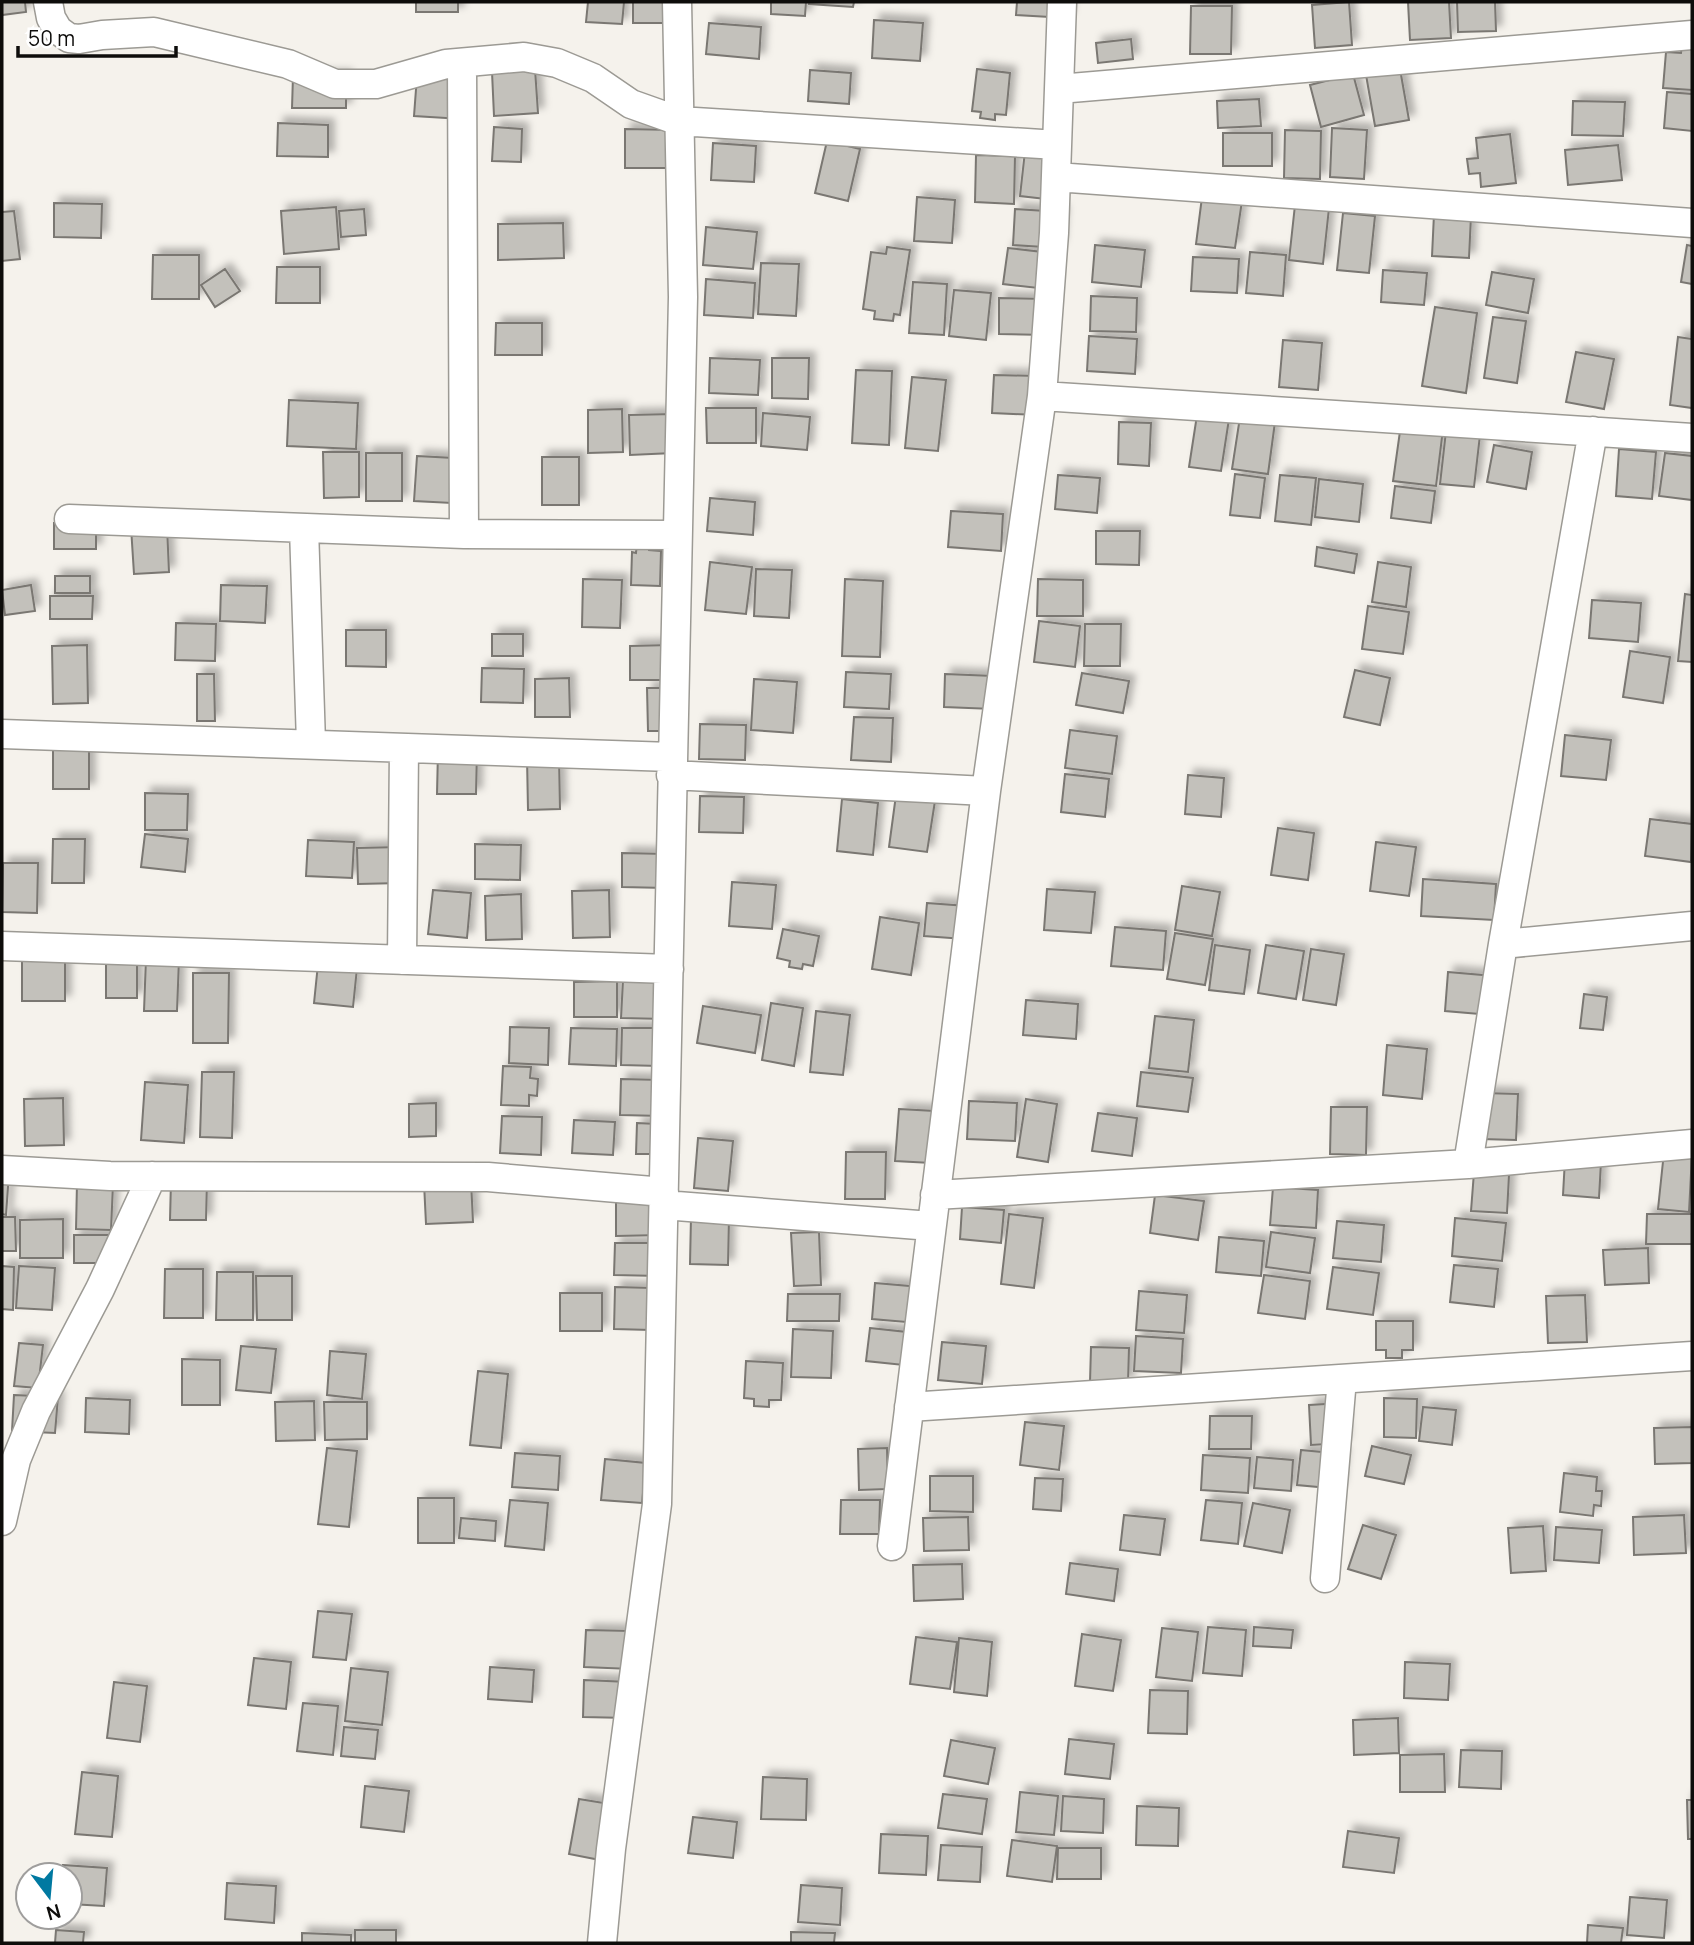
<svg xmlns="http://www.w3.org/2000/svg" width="1694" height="1945" font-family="Manrope,sans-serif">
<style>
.building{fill:#c3c1bb;stroke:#7a7772;stroke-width:2;filter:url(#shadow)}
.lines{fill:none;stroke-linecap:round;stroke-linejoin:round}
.minor-casing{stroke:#9c9a94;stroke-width:31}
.minor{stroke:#fff;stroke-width:28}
</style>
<defs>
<filter id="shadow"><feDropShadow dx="6" dy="-6" stdDeviation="3.5" flood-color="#0004"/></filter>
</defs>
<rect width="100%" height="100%" fill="#f5f2ec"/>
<path class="building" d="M2,2h23l1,10 -24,3z
M416,2h42v10h-42z
M588,2h36l-2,22 -36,-2z
M633,2h48l-1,21h-47z
M771,2h35l-1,14 -34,-2z
M809,2h45l-1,5 -44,-3z
M1017,2h51l-1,16 -51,-3z
M1349,2l3,43 -37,3 -3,-43z
M1408,2h41l2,36 -41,2z
M1457,2h38l1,29 -38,1z
M1191,6h41l-1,48h-41z
M874,20l49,3 -3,38 -48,-3z
M709,23l52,4 -2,32 -53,-5z
M1131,39l2,20 -35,4 -2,-20z
M1682,44l10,1v45l-29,-2 3,-36 15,1z
M535,69l3,44 -44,3 -2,-44z
M977,69l33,4 -4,42 -11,-1v6l-15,-2 1,-6 -9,-1z
M1400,69l9,51 -34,6 -9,-51z
M810,70l41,3 -2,31 -41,-3z
M1353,74l11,41 -43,12 -11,-42z
M293,76h53v32h-54z
M417,76l48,3 -3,40 -48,-3z
M1667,92l25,2v37l-28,-3z
M1259,99l2,27 -43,2 -1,-27z
M1573,101l52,1 -2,34 -51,-1z
M278,123l50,2v32l-51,-1z
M494,127l28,2 -1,33 -29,-1z
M1332,128l35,2 -3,49 -34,-2z
M625,129l50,1v38h-50z
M1285,130l36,1 -1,48 -36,-1z
M1223,133h49v33h-49z
M1510,134l6,49 -35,4 -1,-14 -11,1 -2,-15 11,-1 -2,-20z
M827,141l33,8 -12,52 -33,-8z
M713,143l43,3 -2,36 -43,-2z
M1618,145l4,35 -54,5 -3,-35z
M1025,151l34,3 -5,46 -34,-4z
M976,155l39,1 -1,48 -39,-2z
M917,197l38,3 -3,43 -38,-2z
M1202,197l40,4 -7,47 -39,-4z
M54,203l48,1 -1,34 -47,-1z
M1295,205l34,3 -6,56 -34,-4z
M336,207l3,42 -55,5 -3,-43z
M364,209l2,26 -25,2 -2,-26z
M1015,209l47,3 -3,36 -46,-3z
M14,211l6,48 -18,2v-49z
M1343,213l32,3 -6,57 -32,-3z
M1434,214l37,2 -2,42 -37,-2z
M563,223l1,35 -66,2v-36z
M706,227l51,5 -4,37 -50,-4z
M1095,245l50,5 -4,37 -49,-5z
M1687,245l5,1v38l-11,-2z
M887,247l23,3 -10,65 -6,-1 -1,7 -19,-2 1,-8 -12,-2 8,-57 15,2z
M1008,248l43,5 -4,36 -44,-5z
M1250,252l36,3 -3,41 -37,-3z
M153,255h46v44h-47z
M1193,257l46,2 -2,34 -46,-2z
M761,263l38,1 -3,52 -38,-2z
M277,267h43v36h-44z
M225,269l15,22 -25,16 -14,-22z
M1383,270l44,3 -3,32 -43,-3z
M1492,272l42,7 -6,34 -42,-8z
M706,279l49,4 -2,35 -49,-3z
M913,282l34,2 -3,51 -35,-2z
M954,290l37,3 -5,47 -37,-4z
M1091,296l46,2 -1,34 -46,-1z
M999,298l48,1 -1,36 -47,-1z
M1435,307l42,6 -11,80 -44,-7z
M1493,317l33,4 -9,62 -33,-5z
M496,323h46v32h-47z
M1089,336l48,3 -2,35 -48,-3z
M1678,337l14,2v69l-22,-3z
M1283,340l39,3 -4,47 -39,-3z
M1576,352l38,7 -10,50 -38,-7z
M710,358l50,2 -2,35 -49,-2z
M772,358h37l-1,41 -36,-1z
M856,370l36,1 -3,74 -37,-2z
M994,375l45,1 -2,39 -45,-2z
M912,377l34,3 -8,71 -33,-3z
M289,400l69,3 -2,46 -69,-3z
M706,408h50v35h-49z
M622,409l1,43 -35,1v-43z
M763,413l47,4 -3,33 -46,-4z
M673,414v39l-43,2 -1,-40z
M1197,415l32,4 -8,52 -32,-4z
M1240,417l35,5 -7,52 -36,-5z
M1119,422l32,1 -2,43 -31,-2z
M1401,424l42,5 -7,57 -43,-5z
M1446,431l34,4 -6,52 -34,-3z
M1494,445l38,7 -6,37 -39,-7z
M1619,449l37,3 -4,47 -36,-3z
M323,452h36v45l-35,1z
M366,453h36v48h-36z
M1665,453l27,3v44l-33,-4z
M417,456l37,2 -2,45 -38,-2z
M542,457h37v48h-37z
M1235,474l30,4 -5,40 -30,-3z
M1058,475l42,3 -3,35 -42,-4z
M1280,475l36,3 -5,47 -36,-4z
M1319,479l44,5 -4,38 -44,-5z
M1395,486l40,5 -4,32 -40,-5z
M710,498l45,4 -2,33 -46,-4z
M951,511l52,3 -2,37 -53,-4z
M54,523l42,1v25h-42z
M167,526l2,46 -35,2 -3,-47z
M1096,531h44l-1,34 -43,-1z
M637,543h12v7l12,1 -1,35 -29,-1 1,-33 4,1z
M1317,547l40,7 -3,19 -39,-7z
M710,562l42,5 -6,47 -41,-4z
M1378,562l33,5 -5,40 -34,-5z
M756,569l36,1 -3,48 -35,-2z
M55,576h35v17h-35z
M583,579l39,1 -2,48 -38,-1z
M845,579l38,2 -3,76 -38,-1z
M1038,579l45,1v36h-46z
M31,585l4,26 -30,4 -3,-25z
M221,585l46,1 -2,37 -45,-2z
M1685,594l7,1v67l-14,-1z
M50,596h43l-1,23h-42z
M1592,600l49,3 -3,39 -49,-4z
M1368,606l41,6 -6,42 -41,-5z
M1039,621l41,5 -5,41 -41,-5z
M176,623l40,1 -1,37 -40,-1z
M1085,624h36l-1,42h-36z
M346,630h40v37l-40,-1z
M492,634h31v22h-31z
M87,645l1,58 -35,1 -1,-58z
M670,645v35h-40v-34z
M1630,651l40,6 -7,46 -40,-6z
M482,668l42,1 -1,34 -42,-1z
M1355,670l35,8 -10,47 -36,-8z
M846,672l45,2 -2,35 -45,-2z
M1082,673l47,8 -6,32 -47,-8z
M197,674h17l1,47h-18z
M945,674l49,2 -1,33 -49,-2z
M569,678l1,39h-35v-38z
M754,679l43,3 -4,51 -42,-3z
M647,688h20v43h-19z
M854,717l39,1 -2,44 -40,-2z
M700,724l46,1 -1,35 -46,-1z
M1070,730l47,6 -5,38 -47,-6z
M1565,735l46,5 -5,40 -45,-4z
M53,745h36v44h-36z
M438,751h39l-1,43h-39z
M559,757l1,52 -32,1 -1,-52z
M1065,774l44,5 -4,38 -44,-5z
M1188,775l36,3 -3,39 -36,-3z
M145,793l43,1 -1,36h-42z
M896,795l39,6 -8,51 -38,-5z
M700,796l44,1 -1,36 -44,-1z
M842,799l36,4 -5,52 -36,-4z
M1650,819l42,5 -1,38 -46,-6z
M1278,828l36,5 -6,47 -37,-5z
M145,834l43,5 -3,33 -44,-5z
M53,839h32l-1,44h-32z
M308,840l46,2 -2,36 -46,-2z
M1376,842l40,5 -7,49 -39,-5z
M475,844l46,1 -1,35 -45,-1z
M400,847l1,36 -43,1 -1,-36z
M622,853l45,1 -1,34 -44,-1z
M3,863h35l-1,50 -35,-1z
M1423,879l73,5 -2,36 -73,-4z
M732,882l44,3 -4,44 -43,-3z
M1182,886l38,6 -8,44 -37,-6z
M1047,889l48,3 -4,41 -47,-3z
M433,890l38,3 -4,45 -39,-4z
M609,890l1,47 -37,1 -1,-47z
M521,894l1,45 -36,1 -1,-44z
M927,903l40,3 -3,33 -40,-3z
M880,917l39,6 -8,52 -39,-6z
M1115,927l51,4 -3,39 -52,-4z
M783,929l36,7 -6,30 -10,-2 -1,5 -13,-2 1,-6 -13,-3z
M1175,933l38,6 -8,46 -38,-6z
M1215,945l35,5 -6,44 -35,-4z
M1266,945l38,6 -8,48 -38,-6z
M1311,949l33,5 -8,51 -33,-5z
M22,955h43v46h-43z
M146,958l33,1 -2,52h-33z
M137,962v36h-31v-35z
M318,964l39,4 -4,39 -39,-4z
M1448,972l46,4 -3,39 -46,-4z
M193,973h36l-1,70h-35z
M623,980l43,1 -1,38 -44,-1z
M617,981v36h-43v-35z
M1584,994l23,3 -4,33 -23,-2z
M1026,1000l52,4 -2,35 -53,-4z
M771,1003l32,5 -9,58 -32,-6z
M703,1006l58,9 -6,38 -58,-10z
M816,1011l34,4 -7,60 -33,-3z
M1155,1016l39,4 -6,52 -39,-4z
M510,1027l39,1 -1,37 -39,-2z
M571,1028l46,1 -1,37 -47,-2z
M622,1028h37v38l-38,-1z
M1387,1045l40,4 -5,50 -39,-4z
M503,1066l28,1 -1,11 8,1 -1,17 -8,-1v11l-28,-1z
M202,1072h32l-2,66 -32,-1z
M1141,1072l52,6 -5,34 -51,-6z
M621,1079l42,1 -1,36 -42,-1z
M145,1082l43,3 -4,58 -43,-3z
M1483,1093l35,1 -2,46 -35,-1z
M63,1098l1,47 -39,1 -1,-47z
M1026,1099l31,5 -9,58 -31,-5z
M969,1101l48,2 -2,38 -48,-2z
M436,1103v33l-27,1v-33z
M1331,1107h36l-1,48 -36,-1z
M899,1109l36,2 -4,52 -36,-2z
M1098,1113l39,5 -5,38 -40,-5z
M502,1116l40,1 -1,38 -41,-2z
M574,1120l41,2 -2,33 -41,-2z
M637,1123l20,1 -2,30h-19z
M698,1138l35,3 -5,50 -34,-3z
M846,1152h40l-1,47h-40z
M1664,1152l28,2 -3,58 -31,-3z
M1565,1159l36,3 -2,36 -36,-3z
M1474,1172l35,3 -2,38 -36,-2z
M2,1173h7l-3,42 -4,-1z
M171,1181h36l-1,39h-36z
M471,1181l2,41 -47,2 -2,-41z
M77,1183l36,1 -2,46 -35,-1z
M1273,1187l45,3 -2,38 -46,-3z
M1155,1195l49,6 -6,39 -48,-7z
M616,1196h45l1,39 -46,1z
M962,1207l42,3 -3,33 -41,-4z
M1009,1214l34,4 -9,70 -33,-4z
M1647,1214h45v30h-46z
M2,1217h13l1,34h-14z
M691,1217l38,1 -1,47 -38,-1z
M1455,1218l51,5 -4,38 -50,-5z
M63,1219v39h-43v-38z
M1337,1221l47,4 -3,37 -48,-4z
M819,1232l2,53 -27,1 -3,-53z
M1271,1232l44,6 -5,35 -44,-6z
M74,1235h35l-1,28h-34z
M1219,1237l45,4 -3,35 -45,-4z
M615,1243h45l-1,33 -45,-1z
M1648,1248l1,35 -44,2 -2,-35z
M1454,1265l44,4 -4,38 -44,-5z
M2,1266l12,1 -1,43 -11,-1z
M19,1266l36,2 -3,42 -36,-2z
M1333,1267l46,6 -6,42 -46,-6z
M165,1269h38v49h-39z
M217,1272h36v48h-37z
M1264,1275l46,6 -5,38 -47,-6z
M256,1276h36v44h-35z
M875,1283l46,4 -3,36 -46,-4z
M615,1287l38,1 -2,42 -37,-1z
M1139,1291l48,4 -3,38 -48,-3z
M560,1293h42v38h-42z
M788,1294h52l-1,27h-52z
M1585,1295l2,47 -39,1 -2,-47z
M1376,1321h37v29h-11v8h-16v-8h-10z
M870,1328l46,5 -3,33 -47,-5z
M793,1329l40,2 -2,47 -40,-1z
M1136,1336l47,3 -2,34 -47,-2z
M942,1342l44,4 -4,38 -44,-4z
M19,1343l24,2 -5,43 -24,-2z
M241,1346l35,3 -5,44 -35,-3z
M1091,1347l38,1 -1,35 -38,-1z
M330,1351l36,3 -4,45 -35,-4z
M182,1359l38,1v45h-38z
M746,1361l37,2 -2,37h-12v7l-15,-1v-7l-10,-1z
M478,1371l30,3 -7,74 -31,-3z
M14,1395l44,2 -3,36 -43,-2z
M86,1398l44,2 -1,34 -44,-2z
M1384,1398l33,1 -1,39 -32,-1z
M314,1401l1,39 -39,1 -1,-39z
M324,1402h43v37l-42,1z
M1342,1403l2,40 -33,2 -2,-40z
M1423,1407l33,3 -4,35 -33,-4z
M1210,1416h42l-1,33h-42z
M1025,1422l39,4 -5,44 -39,-5z
M1692,1427v36l-37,1 -1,-36z
M1372,1446l39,9 -7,29 -39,-8z
M327,1448l30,3 -8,76 -31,-3z
M887,1448l1,41 -29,1 -1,-41z
M1301,1450l42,4 -4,35 -42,-4z
M515,1453l45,3 -2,34 -46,-3z
M1203,1455l47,3 -2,35 -47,-3z
M1257,1457l36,3 -2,31 -37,-3z
M605,1459l41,4 -4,40 -41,-3z
M1564,1473l33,4 -1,14h6l-1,15 -7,-1 -1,11 -33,-4z
M930,1476h43v36l-43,-1z
M1035,1478l28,1 -2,32 -28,-2z
M418,1498h36v45h-36z
M510,1500l38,3 -4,47 -39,-4z
M841,1500h39l-1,34h-39z
M1206,1500l36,3 -4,41 -37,-4z
M1253,1503l37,7 -8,43 -38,-7z
M1124,1515l41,4 -5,36 -40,-5z
M1684,1515l2,38 -52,2 -1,-38z
M968,1517l1,33 -45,1 -1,-33z
M461,1518l35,3 -1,20 -36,-3z
M1363,1525l33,10 -15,44 -33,-10z
M1543,1526l3,45 -35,2 -3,-45z
M1556,1527l46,3 -3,33 -45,-3z
M1070,1563l48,6 -4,32 -48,-7z
M962,1564l1,35 -49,2 -1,-36z
M318,1611l34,3 -6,46 -33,-3z
M1208,1627l38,3 -4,46 -39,-3z
M1254,1627l39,3 -2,18 -38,-2z
M1162,1628l36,4 -6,49 -36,-4z
M586,1630l46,1 -1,38 -47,-2z
M1082,1634l39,6 -8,51 -38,-5z
M916,1637l41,5 -7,47 -40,-5z
M959,1638l33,4 -5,54 -33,-4z
M254,1658l37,4 -5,47 -38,-4z
M1405,1662l45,2 -2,36 -44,-2z
M490,1667l44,3 -2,32 -44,-3z
M351,1668l37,4 -6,53 -37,-4z
M584,1680l45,2 -1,36 -45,-1z
M114,1682l33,4 -7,56 -33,-4z
M1150,1690l38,1 -1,43 -39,-1z
M303,1703l35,3 -5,49 -36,-4z
M1398,1718l1,35 -45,2 -1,-35z
M344,1727l34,3 -3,29 -34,-3z
M1069,1739l45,5 -4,35 -45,-5z
M951,1740l44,8 -7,36 -44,-8z
M1461,1750l41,1 -1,38 -42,-2z
M1444,1754l1,38h-45v-37z
M82,1772l36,4 -6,61 -37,-3z
M763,1777l44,2 -1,41 -45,-1z
M365,1786l44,5 -5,41 -43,-5z
M1020,1792l38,4 -4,39 -38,-3z
M943,1794l44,5 -5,35 -44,-6z
M1063,1796l41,3 -1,34 -42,-2z
M579,1799l31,5 -10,56 -31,-6z
M1687,1800h5v39h-4z
M1137,1806l42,2 -1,38 -42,-1z
M693,1817l44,5 -4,36 -45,-5z
M1348,1831l51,7 -5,35 -51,-6z
M881,1834l47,2 -2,39 -47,-2z
M1012,1840l45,6 -5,36 -45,-6z
M941,1845l41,2 -2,35 -42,-2z
M1058,1848h43v31h-44z
M63,1865l44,3 -3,38 -34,-2v-29h-7z
M227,1883l49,3 -2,37 -49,-4z
M801,1885l41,3 -2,37 -42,-3z
M1630,1897l37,3 -3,38 -37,-3z
M1588,1925l35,3 -2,15h-34z
M56,1930l28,2 -1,11h-28z
M355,1930h41v13h-41z
M791,1932l44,1 -1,10h-43z
M302,1933l49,2v8h-49z"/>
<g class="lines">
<defs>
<path id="minor" d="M48,2l3,16 7,12 11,8 10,1 23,-4 52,-3 134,32 47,20h41l70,-20 78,-7 33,6 36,15 38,26 48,17 378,24
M462,63l2,471
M1059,89l633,-54
M1056,177l636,46
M1042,396l650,42
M69,519l395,15 213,1
M304,528l7,215
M2,734l669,23
M671,775l315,16
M1503,944l189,-18
M2,946l667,23
M402,960l2,-212
M1468,1164l35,-220 90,-513
M2,1170l108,6 378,1 176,15
M935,1195l533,-31 224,-20
M664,1205l267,21
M909,1407l783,-51
M2,1521l14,-61 20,-49 64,-122 52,-113
M892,1546l94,-755 56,-395 12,-163 8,-231
M1325,1578l17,-199
M602,1943l9,-94 46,-345 26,-1207 -6,-295"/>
</defs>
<use href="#minor" class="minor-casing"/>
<use href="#minor" class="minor"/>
</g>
<rect width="1694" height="1945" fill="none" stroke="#0e0d0b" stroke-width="7"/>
<g transform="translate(49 1896) rotate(164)"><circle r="33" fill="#ffffff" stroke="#9f9e9d" stroke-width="2"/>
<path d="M0-5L12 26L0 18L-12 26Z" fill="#0079a1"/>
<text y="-10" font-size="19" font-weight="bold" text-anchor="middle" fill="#0e0d0b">N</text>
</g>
<path d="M18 46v10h158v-10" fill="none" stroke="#0e0d0b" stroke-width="3.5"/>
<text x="28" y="46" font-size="21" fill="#0e0d0b" stroke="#ffffff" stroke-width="5" paint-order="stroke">50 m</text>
</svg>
